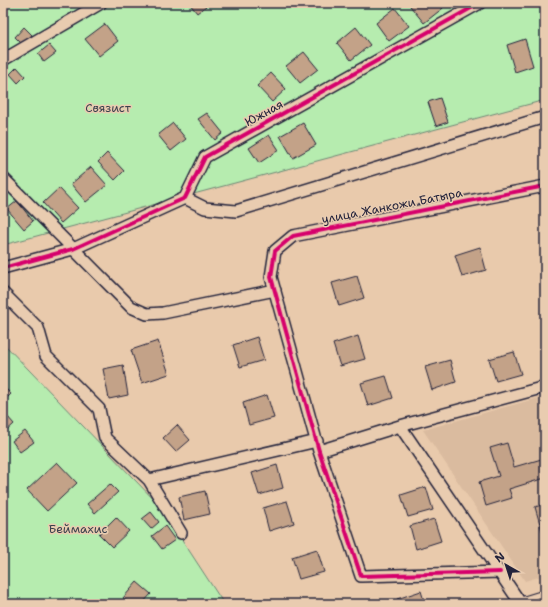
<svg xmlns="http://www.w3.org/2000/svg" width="548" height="607" font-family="'Shantell Sans',sans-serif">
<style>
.built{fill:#dabb9f}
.green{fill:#b6ecaf;stroke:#6c8775}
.building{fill:#c3a288;stroke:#22223b}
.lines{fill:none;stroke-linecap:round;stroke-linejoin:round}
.service-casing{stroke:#22223b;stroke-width:8}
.minor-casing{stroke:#22223b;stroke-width:14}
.service{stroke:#e9ccb0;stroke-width:5.5}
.minor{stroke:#e9ccb0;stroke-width:11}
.cycleway-casing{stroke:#e9ccb0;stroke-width:6}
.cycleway{stroke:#d6006c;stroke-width:4}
.labels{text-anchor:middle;stroke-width:3;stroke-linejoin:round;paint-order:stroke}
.park-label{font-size:12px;fill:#38404c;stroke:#e9ccb0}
.street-label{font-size:12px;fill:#22223b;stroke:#e9ccb0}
</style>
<rect width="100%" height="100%" fill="#e9caac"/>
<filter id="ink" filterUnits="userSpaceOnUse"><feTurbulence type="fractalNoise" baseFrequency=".025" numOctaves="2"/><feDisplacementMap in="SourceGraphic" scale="8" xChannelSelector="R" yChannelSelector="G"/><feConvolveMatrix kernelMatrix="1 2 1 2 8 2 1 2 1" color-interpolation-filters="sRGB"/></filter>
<g filter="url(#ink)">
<path class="built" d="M545,396v179l-20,6 -102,-151z"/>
<path class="green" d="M3,3h542v97l-542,145z
M3,343l157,163 64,98h-221z"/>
<path class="building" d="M189,3h21l-13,10z
M414,3h25l4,5 -19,15 -14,-17z
M395,8l14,18 -20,15 -13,-18z
M105,24l13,17 -19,15 -14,-17z
M24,27l8,8 -10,9 -7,-7z
M356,27l14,18 -19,15 -14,-17z
M525,39l8,27 -18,6 -8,-27z
M49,45l7,8 -12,9 -6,-8z
M304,52l14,17 -18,14 -14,-17z
M17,67l8,9 -7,7 -8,-9z
M271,73l15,16 -14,13 -15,-16z
M440,98l8,24 -12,4 -8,-24z
M207,113l16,20 -8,7 -17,-21z
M173,123l13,16 -15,12 -13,-16z
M303,123l13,22 -23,13 -13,-22z
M269,135l10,15 -20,13 -10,-15z
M107,153l17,18 -9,9 -17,-18z
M91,167l16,18 -21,17 -15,-18z
M59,188l19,20 -17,15 -18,-20z
M17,201l16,20 -9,8 -17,-20z
M480,247l6,23 -24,7 -7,-22z
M357,276l7,22 -25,8 -7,-23z
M358,336l7,23 -25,7 -7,-22z
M257,337l7,23 -24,7 -7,-22z
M158,341l11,33 -27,9 -11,-33z
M514,352l7,22 -25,7 -7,-22z
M450,360l6,22 -24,8 -7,-23z
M123,365l5,30 -19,4 -6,-30z
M386,376l7,22 -25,8 -7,-23z
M3,386l8,8 -8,8z
M267,395l7,23 -25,7 -6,-22z
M7,416l7,8 -11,10v-15z
M177,425l13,15 -14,12 -13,-14z
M25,431l9,11 -14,10 -8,-11z
M507,443l7,24 31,-9v20l-36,11 3,9 -26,8 -7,-24 20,-6 -9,-28z
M57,462l20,21 -30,28 -20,-21z
M277,465l6,23 -24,7 -7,-22z
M110,484l8,8 -23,21 -8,-9z
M426,487l7,23 -25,7 -7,-22z
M205,491l5,23 -26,6 -5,-23z
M287,501l7,22 -25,8 -6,-23z
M545,504v26l-3,1 -7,-24z
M151,512l8,10 -8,7 -9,-10z
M116,517l13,14 -17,16 -13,-13z
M434,519l7,22 -25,8 -6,-23z
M165,526l10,14 -13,9 -10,-13z
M317,549l7,23 -25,7 -7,-22z
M137,582l14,12 -9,10h-12l-7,-6z
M421,591l4,13h-27l-1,-5z"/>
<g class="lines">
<defs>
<path id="service" d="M519,601l26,-8"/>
<path id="minor" d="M3,60l98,-57
M3,178l128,129 16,7 16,-1 112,-23
M185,198l20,10 31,3 309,-94
M3,268l70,-19 112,-51 20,-41 275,-154
M3,293l35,35 8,28 53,53 6,29 44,42 32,53
M400,426l121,178
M319,451l81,-25 145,-39
M149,480l168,-39
M500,572l-139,4 -42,-125 -48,-174 4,-26 18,-15 252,-50"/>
</defs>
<use href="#service" class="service-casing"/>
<use href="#minor" class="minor-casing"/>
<use href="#service" class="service"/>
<use href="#minor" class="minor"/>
<defs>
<path id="cycleway" d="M3,268l70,-19 112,-51 20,-41 275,-154
M500,572l-139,4 -42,-125 -48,-174 4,-26 18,-15 252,-50"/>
</defs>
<use href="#cycleway" class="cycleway-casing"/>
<use href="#cycleway" class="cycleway"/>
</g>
</g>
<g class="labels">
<g class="park-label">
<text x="108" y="112">Связист</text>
<text x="78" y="533">Беймахис</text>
</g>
<g class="street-label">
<text transform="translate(264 113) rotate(-29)" y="4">Южная</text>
<text transform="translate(392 206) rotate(-11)" y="4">улица Жанкожи Батыра</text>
</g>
</g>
<rect width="548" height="607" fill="none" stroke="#e9ccb0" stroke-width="16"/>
<rect x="8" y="8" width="532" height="591" fill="none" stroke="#22223b" stroke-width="1.5" filter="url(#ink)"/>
<g transform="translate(506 565) rotate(321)" stroke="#e9ccb0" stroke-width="3" paint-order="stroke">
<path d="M0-3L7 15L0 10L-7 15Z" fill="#22223b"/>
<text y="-6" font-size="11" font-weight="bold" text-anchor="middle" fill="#22223b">N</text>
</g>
</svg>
